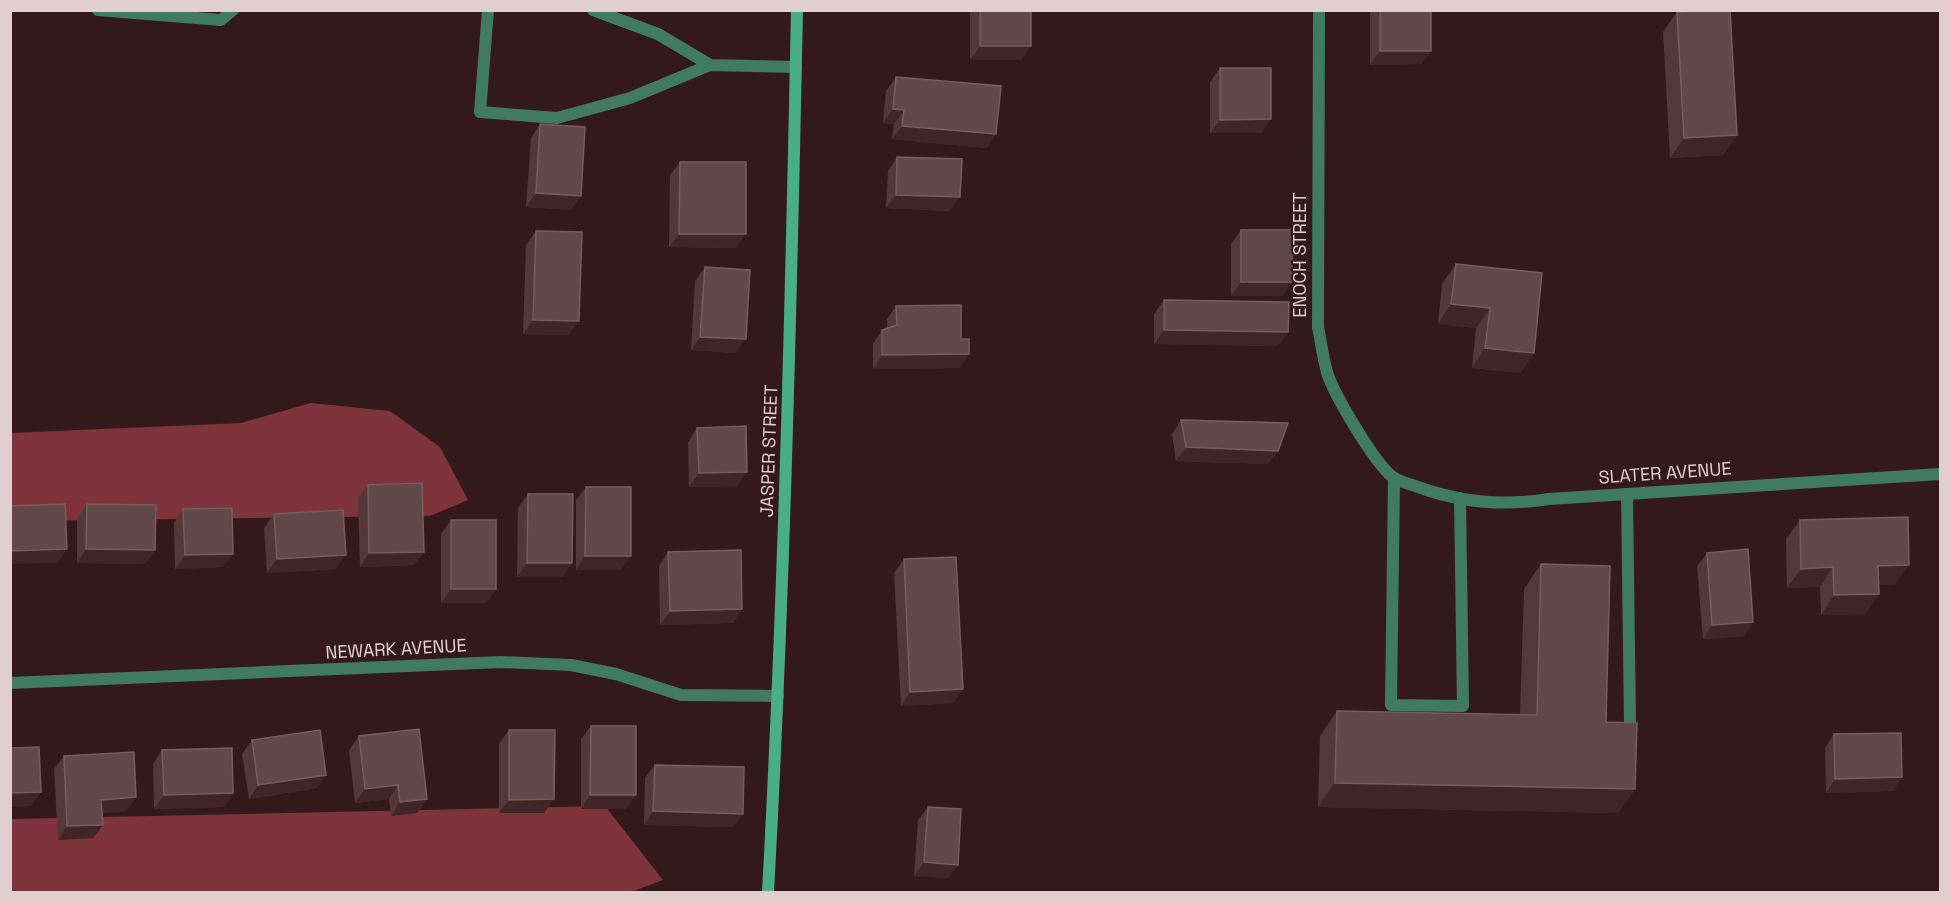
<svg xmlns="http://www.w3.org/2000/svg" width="1951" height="903" font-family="'Space Grotesk',sans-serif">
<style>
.forest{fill:#7f333d}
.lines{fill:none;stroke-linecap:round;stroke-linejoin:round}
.lane{stroke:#407b61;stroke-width:12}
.street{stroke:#407b61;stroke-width:12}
.secondary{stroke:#4aae85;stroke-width:12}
.wall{fill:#543739}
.shaded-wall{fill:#412426}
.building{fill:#634849;stroke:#775d5e;stroke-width:1.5}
.labels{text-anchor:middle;stroke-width:4.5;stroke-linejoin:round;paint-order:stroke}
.street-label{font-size:18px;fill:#e1cecf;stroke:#34191b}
</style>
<rect width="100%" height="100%" fill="#34191b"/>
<path class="forest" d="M311,403l79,8 50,36 28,53 -38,16 -419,5 -1,-88 231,-10z
M605,806l58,74 -32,12h-620l-1,-73z"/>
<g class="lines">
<path class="lane" d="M98,10l123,10 12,-10
M488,10l-8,102 77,6 73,-20 80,-33 86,2
M593,10l65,24 52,31
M1394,478l-3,227 72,1 -3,-208
M1627,494l3,230"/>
<path class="street" d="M1319,10l-1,317c3,15 5,31 9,45 6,21 51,98 69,107 7,4 15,5 22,8 41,15 87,19 131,12l391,-25
M10,683l491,-21 70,3 45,9 65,21 97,1"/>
<path class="secondary" d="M768,892c16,-293 23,-587 29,-882"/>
</g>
<path class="wall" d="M970,10h61v36l-10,14h-51z
M1372,10h59v41l-10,13 -51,1v-52z
M1677,12l60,123 -14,20 -53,3 -7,-126z
M1220,68l41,65h-51v-51z
M896,77l91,71 -95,-9 2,-15 -11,-1 3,-32z
M540,124l31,86 -45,-3 5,-69z
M897,157l53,54 -64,-3 2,-37z
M680,162l56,86 -67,-1 1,-72z
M1241,230l51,52 -10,14h-51v-52z
M536,231l33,104 -46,-1 3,-89z
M1456,264l78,89 -14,20 -48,-5 4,-40 -38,-4 4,-40z
M705,267l31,86 -45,-3 4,-69z
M1164,300l114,46 -124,-2v-30z
M896,306l65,33 8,15 -10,14 -86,1v-25l9,-14 5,-2v-9z
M1181,420l87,44 -92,-3 -4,-27z
M697,428l40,58 -48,1 -1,-45z
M368,485l46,80 -54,2 -2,-69z
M586,487l35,83h-45v-70z
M528,494l44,69 -10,14h-45l1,-69z
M87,504l59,60 -69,-1v-45z
M183,509l40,58 -48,2 -1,-46z
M274,514l62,55 -69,4 -3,-45z
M451,520l45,69 -10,14h-45v-69z
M1800,520l95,64 -17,1 1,9 -14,20 -44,1 -1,-28 -33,1 -1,-49z
M668,552l65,71 -73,2 -1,-59z
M1707,553l46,69 -9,14 -41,3 -6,-73z
M904,559l59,130 -10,14 -52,3 -7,-133z
M1541,564l65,158 29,67 -17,24 -300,-6 2,-71 17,-25 183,4 4,-126z
M591,726l35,83h-45v-70z
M509,730l35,83h-45v-69z
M1834,734l68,43 -10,14 -66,2 -1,-45z
M359,736l68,63 -10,14 -26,3 -2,-17 -34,4 -6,-53z
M252,740l74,35 -9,13 -68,11 -7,-45z
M162,750l71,43 -9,14 -70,2 -1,-45z
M64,756l63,55 -25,2 1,12 -10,13 -35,2 -4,-71z
M655,765l78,62 -89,-2 1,-47z
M928,807l20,71 -34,-2 4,-56z"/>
<path class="shaded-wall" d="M980,46h51l-10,14h-51z
M1380,51h51l-10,13 -51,1z
M893,109l11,1 -10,14 -11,-1z
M1271,119l-10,14h-51l10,-13z
M902,126l94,8 -9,14 -95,-9z
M1737,135l-14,20 -53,3 14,-20z
M536,193l45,3 -10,14 -45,-3z
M896,195l64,2 -10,14 -64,-3z
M679,234h67l-10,14 -67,-1z
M1241,282h51l-10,14h-51z
M1451,304l39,4 -14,20 -38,-4z
M533,320l46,1 -10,14 -46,-1z
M1164,330l124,2 -10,14 -124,-2z
M700,337l46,2 -10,14 -45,-3z
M1485,348l49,5 -14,20 -48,-5z
M969,354l-10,14 -86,1 9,-14z
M1186,447l92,4 -10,13 -92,-3z
M747,472l-10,14 -48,1 10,-14z
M67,549l-10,14 -47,1v-13z
M86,549l69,1 -9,14 -69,-1z
M424,552l-10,13 -54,2 9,-14z
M233,554l-10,13 -48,2 10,-14z
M346,555l-10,14 -69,4 10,-14z
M585,556h46l-10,14h-45z
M527,563h45l-10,14h-45z
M1909,565l-14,19 -31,2 14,-20z
M1833,567l-13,20 -33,1 14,-19z
M451,589h45l-10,14h-45z
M1879,594l-14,20 -44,1 13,-20z
M742,609l-9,14 -73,2 10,-14z
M1753,622l-9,14 -41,3 9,-14z
M963,689l-10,14 -52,3 9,-14z
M326,775l-9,13 -68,11 9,-14z
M1902,777l-10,14 -66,2 9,-14z
M1335,783l300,6 -17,24 -300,-6z
M398,785l-9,14 -34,4 10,-14z
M41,792l-10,14 -21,1v-14z
M233,793l-9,14 -70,2 10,-14z
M590,795h46l-10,14h-45z
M136,797l-9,14 -35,2 9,-13z
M427,799l-10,14 -26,3 9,-14z
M554,799l-10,14h-45l10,-13z
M653,811l90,3 -10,13 -89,-2z
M103,825l-10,13 -35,2 9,-14z
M924,862l34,3 -10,13 -34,-2z"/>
<path class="building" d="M980,10h51v36h-51z
M1380,10h51v41h-51z
M1708,10h22l7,125 -53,3 -7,-126z
M1220,68h51v51l-51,1z
M896,77l105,9 -5,48 -94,-8 2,-16 -11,-1z
M540,124l45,3 -4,69 -45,-3z
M897,157l65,2 -2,38 -64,-2z
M680,162h66v72h-67z
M1241,230h51v52h-51z
M536,231l46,1 -3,89 -46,-1z
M1456,264l86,9 -8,80 -49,-5 5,-40 -39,-4z
M705,267l45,3 -4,69 -46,-2z
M1164,300l125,2 -1,30 -124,-2z
M961,305v34h8v15l-87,1v-25l15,-5 -1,-19z
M1181,420l107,3 -10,28 -92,-4z
M746,426l1,46 -48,1 -2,-45z
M422,483l2,69 -55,1 -1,-68z
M586,487h45v69h-46z
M528,494h45l-1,69h-45z
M65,504l2,45 -57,2v-45z
M87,504l69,1 -1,45 -69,-1z
M232,508l1,46 -48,1 -2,-46z
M343,510l3,45 -69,4 -3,-45z
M1908,517l1,48 -31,1 1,28 -45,1 -1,-28 -32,2 -1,-49z
M451,520h45v69h-45z
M1748,549l5,73 -41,3 -5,-72z
M741,550l1,59 -72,2 -2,-59z
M956,557l7,132 -53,3 -6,-133z
M1541,564l69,2 -4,156 31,1 -2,66 -300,-6 2,-72 200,4z
M591,726h45v69h-46z
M419,729l8,70 -27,3 -2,-17 -33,4 -6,-53z
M320,730l6,45 -68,10 -6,-45z
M509,730h46l-1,69 -45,1z
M1901,733l1,44 -67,2 -1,-45z
M39,747l2,45 -31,1v-45z
M232,748l1,45 -69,2 -2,-45z
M134,752l2,45 -35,3 2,25 -36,1 -3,-70z
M655,765l89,2 -1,47 -90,-3z
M928,807l33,2 -3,56 -34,-3z"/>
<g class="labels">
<g class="street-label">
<text transform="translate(1300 255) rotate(-90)" y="6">ENOCH STREET</text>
<text transform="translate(769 451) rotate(-88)" y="6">JASPER STREET</text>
<text transform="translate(1665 473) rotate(-4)" y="6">SLATER AVENUE</text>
<text transform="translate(396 649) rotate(-3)" y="6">NEWARK AVENUE</text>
</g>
</g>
<rect width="1951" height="903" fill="none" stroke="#e1cecf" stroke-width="24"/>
</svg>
